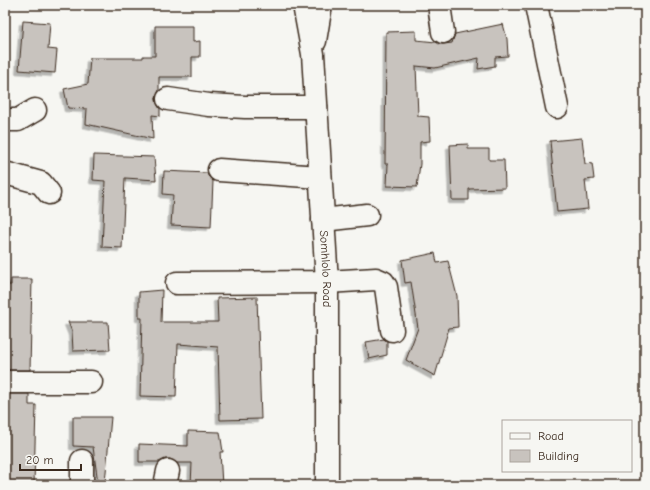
<svg xmlns="http://www.w3.org/2000/svg" width="650" height="490" font-family="'Comic Neue',sans-serif">
<style>
.building{fill:#c8c3be;stroke:#3b2a1e;filter:url(#shadow)}
.lines{fill:none;stroke-linecap:round;stroke-linejoin:round}
.minor-casing{stroke:#3b2a1e;stroke-width:25}
.major-casing{stroke:#3b2a1e;stroke-width:25}
.minor{stroke:#f6f6f2;stroke-width:22}
.major{stroke:#f6f6f2;stroke-width:22}
.labels{text-anchor:middle;stroke-width:4;stroke-linejoin:round;paint-order:stroke}
.street-label{font-size:12px;fill:#3b2a1e;stroke:#f6f6f2}
</style>
<defs>
<filter id="shadow"><feDropShadow dx="-3.5" dy="3.5" stdDeviation="0" flood-color="#0004"/></filter>
</defs>
<rect width="100%" height="100%" fill="#f6f6f2"/>
<filter id="ink" filterUnits="userSpaceOnUse"><feTurbulence type="fractalNoise" baseFrequency=".025" numOctaves="2"/><feDisplacementMap in="SourceGraphic" scale="8" xChannelSelector="R" yChannelSelector="G"/><feConvolveMatrix kernelMatrix="1 2 1 2 8 2 1 2 1" color-interpolation-filters="sRGB"/></filter>
<g filter="url(#ink)">
<path class="building" d="M23,21l27,2 -2,26 9,1 -2,23 -36,-3z
M503,24l4,15 1,17 -13,1v9l-17,3 1,-11 -44,10 -19,-2 2,50 11,1 1,24 -10,1v22l-3,23 -30,-1 1,-22h-3l1,-132 30,-1v9l20,2 3,2h5l8,-1 3,-9z
M155,26h38v16l7,-1v16h-8v20h-33v13l-3,8 1,6 3,5v7l-8,-1 1,24 -67,-15 1,-15 -19,-1 -4,-19 24,-5 2,-26h53v-2h12z
M582,138l3,26 7,-1 2,16 -9,1 3,29 -31,3 -7,-71z
M468,144v5h21v11h15l1,28 -36,1v11h-17l-2,-55z
M94,155l60,2 2,23 -31,-2 -3,70 -20,-1 3,-66 -12,-1z
M164,171l43,2 1,3 5,5 -2,46 -40,-2 2,-30 -10,-1z
M435,253l2,10 11,-2 9,35 1,31 -9,1 -14,48 -29,-16 12,-32 -7,-46 -6,1 -3,-23z
M11,279h21l-2,91h-25v-85h6z
M162,290l-1,32h57l-1,-24 40,-1 4,122 -41,1 -2,-73 -40,-3 -2,53 -36,-1 2,-78h-3v-26z
M68,322h40l2,28 -37,1 -1,-19z
M384,339l3,2v14l-18,4 -3,-17z
M5,394h24v11h7l-2,80h-29z
M73,417h38l-6,66h-7l-5,-36 -20,-1z
M188,431l32,1 3,20h-3l2,33h-31l1,-22h-15l-7,-4h-5l-6,3h-20v-18l49,2z"/>
<g class="lines">
<defs>
<path id="minor" d="M439,5l4,27
M536,5l21,102
M168,99l41,6 36,2h71
M5,120h13l17,-10
M219,170l101,7
M5,173l36,10 8,10
M323,220l44,-5
M177,283l150,-1 49,-3 7,3 3,5 6,43
M5,382h86
M82,461v24
M165,485l3,-14"/>
<g id="major">
<path id="s1" d="M304,5l9,49 14,228v203"/>
<path d="M315,41l6,-36"/>
</g>
</defs>
<use href="#minor" class="minor-casing"/>
<use href="#major" class="major-casing"/>
<use href="#minor" class="minor"/>
<use href="#major" class="major"/>
</g>
</g>
<g class="labels">
<g class="street-label">
<text dy="4" stroke="none"><textPath href="#s1" startOffset="265">Somhlolo Road</textPath></text>
</g>
</g>
<rect width="650" height="490" fill="none" stroke="#f6f6f2" stroke-width="20"/>
<rect x="10" y="10" width="630" height="470" fill="none" stroke="#3b2a1e" stroke-width="1.5" filter="url(#ink)"/>
<rect x="502" y="420" width="130" height="52" fill="#f6f6f2" stroke="#aba49d"/>
<rect x="510" y="433" width="20" height="6" fill="#f6f6f2" stroke="#aba49d"/>
<text x="538" y="440" font-size="12" fill="#3b2a1e">Road</text>
<rect x="510" y="450" width="20" height="12" fill="#c8c3be" stroke="#aba49d"/>
<text x="538" y="460" font-size="12" fill="#3b2a1e">Building</text>
<path d="M20 464v6h61v-6" fill="none" stroke="#3b2a1e" stroke-width="2"/>
<text x="26" y="464" font-size="12" fill="#3b2a1e" stroke="#f6f6f2" stroke-width="3" paint-order="stroke">20 m</text>
</svg>
